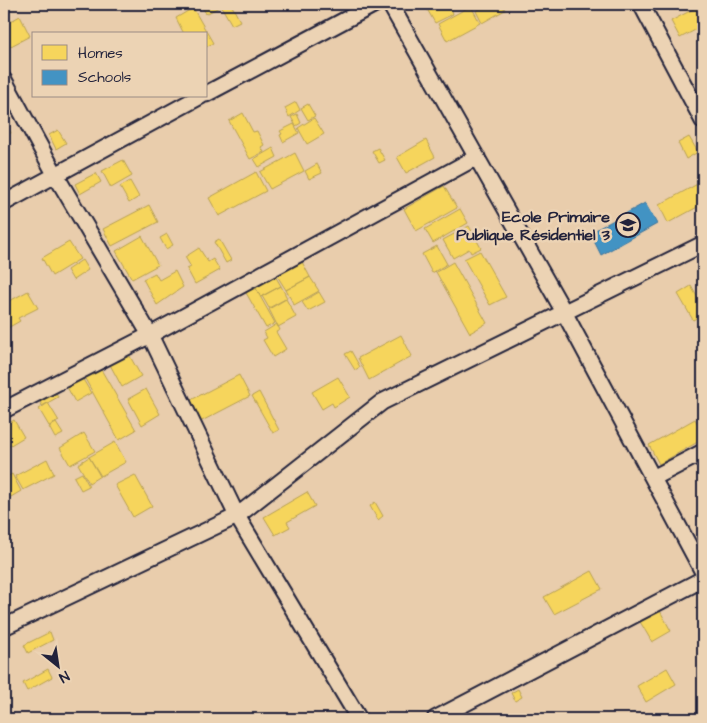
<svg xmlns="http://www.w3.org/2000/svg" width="707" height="723" font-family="'Architects Daughter',sans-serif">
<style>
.homes{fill:#f6d55c;stroke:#b69f52}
.schools{fill:#4393c3;stroke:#39719a}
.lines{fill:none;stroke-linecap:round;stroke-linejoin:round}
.minor-casing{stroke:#22223b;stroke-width:19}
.minor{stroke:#ecd3b4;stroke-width:15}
.labels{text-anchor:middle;stroke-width:5;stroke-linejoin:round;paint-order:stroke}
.poi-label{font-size:16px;font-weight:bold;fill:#22223b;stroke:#ecd3b4;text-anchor:end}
</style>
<rect width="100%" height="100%" fill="#e9cdac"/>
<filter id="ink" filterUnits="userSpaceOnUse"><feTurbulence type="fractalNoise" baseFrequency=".02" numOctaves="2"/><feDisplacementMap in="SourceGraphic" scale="10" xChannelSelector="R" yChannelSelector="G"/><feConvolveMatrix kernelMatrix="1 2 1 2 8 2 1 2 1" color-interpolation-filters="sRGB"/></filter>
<g filter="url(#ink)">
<path class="homes" d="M201,4h30l9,17 -8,4 -11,-19 -15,8z
M424,4h32l-5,3 2,7 -18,9z
M490,4h12l3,6 -23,13 -6,-12z
M703,4v22l-23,12 -9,-17z
M471,6l9,17 -33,18 -9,-17z
M193,8l20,35 -7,4v-13h-22l-8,-16z
M20,16l10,20 -21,11 -5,-10v-12z
M296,102l4,8 -11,7 -4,-9z
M308,104l7,12 -7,4 -7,-12z
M4,111l6,11 -4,2 5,9 -7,4z
M243,113l10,19 4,-1 7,14 -3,2 3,5 -14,7 -21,-38z
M297,114l4,9 -5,3 -5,-9z
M314,118l10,16 -17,10 -9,-16z
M294,124l5,9 -16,9 -3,-7 2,-1 -2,-3z
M58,130l8,13 -10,6 -7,-14z
M689,137l9,15 -12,7 -8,-16z
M426,140l9,17 -29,16 -9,-16z
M273,148l4,9 -18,10 -5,-8z
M378,148l7,12 -6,3 -7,-12z
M295,153l9,18 -34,18 -10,-17z
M123,160l9,16 -21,12 -9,-17z
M317,164l5,9 -13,6 -4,-8z
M256,172l10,19 -47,25 -10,-18z
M96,173l5,9 -21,12 -5,-10z
M130,181l9,16 -10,6 -9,-16z
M703,181v23l-35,19 -9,-18z
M444,186l13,22 -41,23 -12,-22z
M149,205l9,17 -46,24 -9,-17z
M460,209l8,14 -35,20 -8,-14z
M469,226l12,22 -10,5 -2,-4 -16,9 -10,-18z
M167,234l6,11 -7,4 -6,-11z
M142,236l16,29 -26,14 -16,-28z
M219,239l12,21 -5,3 -12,-21z
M69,242l11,17 -28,17 -10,-18z
M437,246l10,18 -15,9 -10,-19z
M199,248l9,14 5,-3 7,11 -25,14 -8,-15 4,-2 -6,-10z
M480,251l26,46 -16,8 -26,-46z
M82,260l6,10 -15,10 -6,-10z
M301,260l9,17 -24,13 -10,-16z
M453,262l34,61 -17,10 -34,-61z
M175,271l8,16 -26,18 -14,-26 12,-6 4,7z
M274,274l7,12 -20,11 -7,-12z
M310,277l9,14 -25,14 -8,-15z
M251,280l24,43 -9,5 -21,-37z
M281,286l6,12 -18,10 -7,-12z
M691,286l12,21v7l-10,6 -15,-26z
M28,291l10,17 -20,10 2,3 -16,9v-26z
M319,292l6,10 -17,9 -6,-9z
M286,299l10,18 -18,10 -9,-18z
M277,324l3,6 -4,2 10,17 -13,8 -10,-17 4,-2 -3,-6z
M401,335l11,21 -43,24 -11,-22z
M127,351l14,25 -19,11 -14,-26z
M351,351l9,16 -5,3 -10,-16z
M99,366l37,64 -17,10 -36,-65z
M239,375l11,21 -52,27 -11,-21z
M81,376l10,17 -16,9 -9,-17z
M338,377l12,20 -16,10 -2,-4 -10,6 -10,-17z
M146,389l14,25 -18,11 -14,-26z
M55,390l3,7 -16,9 -3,-7z
M259,392l20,38 -6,3 -21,-37z
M48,403l11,18 -10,5 -10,-17z
M695,419l8,14v6l-44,25 -10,-19z
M14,420l10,17 -20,12v-23z
M56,423l7,11 -8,4 -6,-11z
M84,433l11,18 -25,14 -10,-17z
M115,442l11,20 -25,14 -12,-19z
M89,457l11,19 -11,7 -11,-19z
M47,459l7,15 -31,16 -8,-14z
M82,473l7,13 -8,4 -7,-13z
M12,474l9,17 -17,10v-23z
M135,475l17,31 -19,11 -18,-32z
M307,492l8,14 -28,16 3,5 -15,8 -11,-18z
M375,502l8,14 -5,4 -8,-14z
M592,571l10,18 -48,25 -10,-17z
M659,609l12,22 -19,11 -13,-22z
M50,632l3,8 -25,13 -4,-8z
M667,668l9,16 -30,18 -9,-16z
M48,669l4,8 -25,14 -4,-8z
M518,689l4,8 -7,4 -4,-8z"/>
<path class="schools" d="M645,203l12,21 -56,31 -11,-22z"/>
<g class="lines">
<defs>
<path id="minor" d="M390,4l174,308 139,260
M641,4l62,117
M4,80l51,94 95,161 87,181 122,203
M206,94l169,-90
M4,203l197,-107
M4,410l146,-75 327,-178
M653,478l50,-26
M4,627l233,-111 145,-114 321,-158
M435,719l268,-140"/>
</defs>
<use href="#minor" class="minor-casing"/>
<use href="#minor" class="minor"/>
</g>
</g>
<defs>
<symbol id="school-ring" viewBox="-11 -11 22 22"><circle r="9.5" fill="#ecd3b4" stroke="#22223b" stroke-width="1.5"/><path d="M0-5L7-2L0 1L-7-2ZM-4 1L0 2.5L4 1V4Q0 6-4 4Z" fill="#22223b"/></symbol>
</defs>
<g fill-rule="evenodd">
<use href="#school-ring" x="614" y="211" width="28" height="28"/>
</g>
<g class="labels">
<g class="poi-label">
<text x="610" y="222">Ecole Primaire<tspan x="610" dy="18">Publique Résidentiel 3</tspan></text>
</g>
</g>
<rect width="707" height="723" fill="none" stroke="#ecd3b4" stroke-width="20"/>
<rect x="10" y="10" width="687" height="703" fill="none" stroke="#22223b" stroke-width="2" filter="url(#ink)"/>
<rect x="32" y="32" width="175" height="65" fill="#ecd3b4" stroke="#9b8c84"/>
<rect x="42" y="45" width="25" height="15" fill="#f6d55c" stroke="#9b8c84"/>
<text x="78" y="58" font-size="15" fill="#22223b">Homes</text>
<rect x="42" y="70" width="25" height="15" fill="#4393c3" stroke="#9b8c84"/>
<text x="78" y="82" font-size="15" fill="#22223b">Schools</text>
<g transform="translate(58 666) rotate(150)" stroke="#ecd3b4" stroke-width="4" paint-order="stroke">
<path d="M0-4L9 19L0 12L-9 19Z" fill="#22223b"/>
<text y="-8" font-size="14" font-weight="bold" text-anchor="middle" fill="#22223b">N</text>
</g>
</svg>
